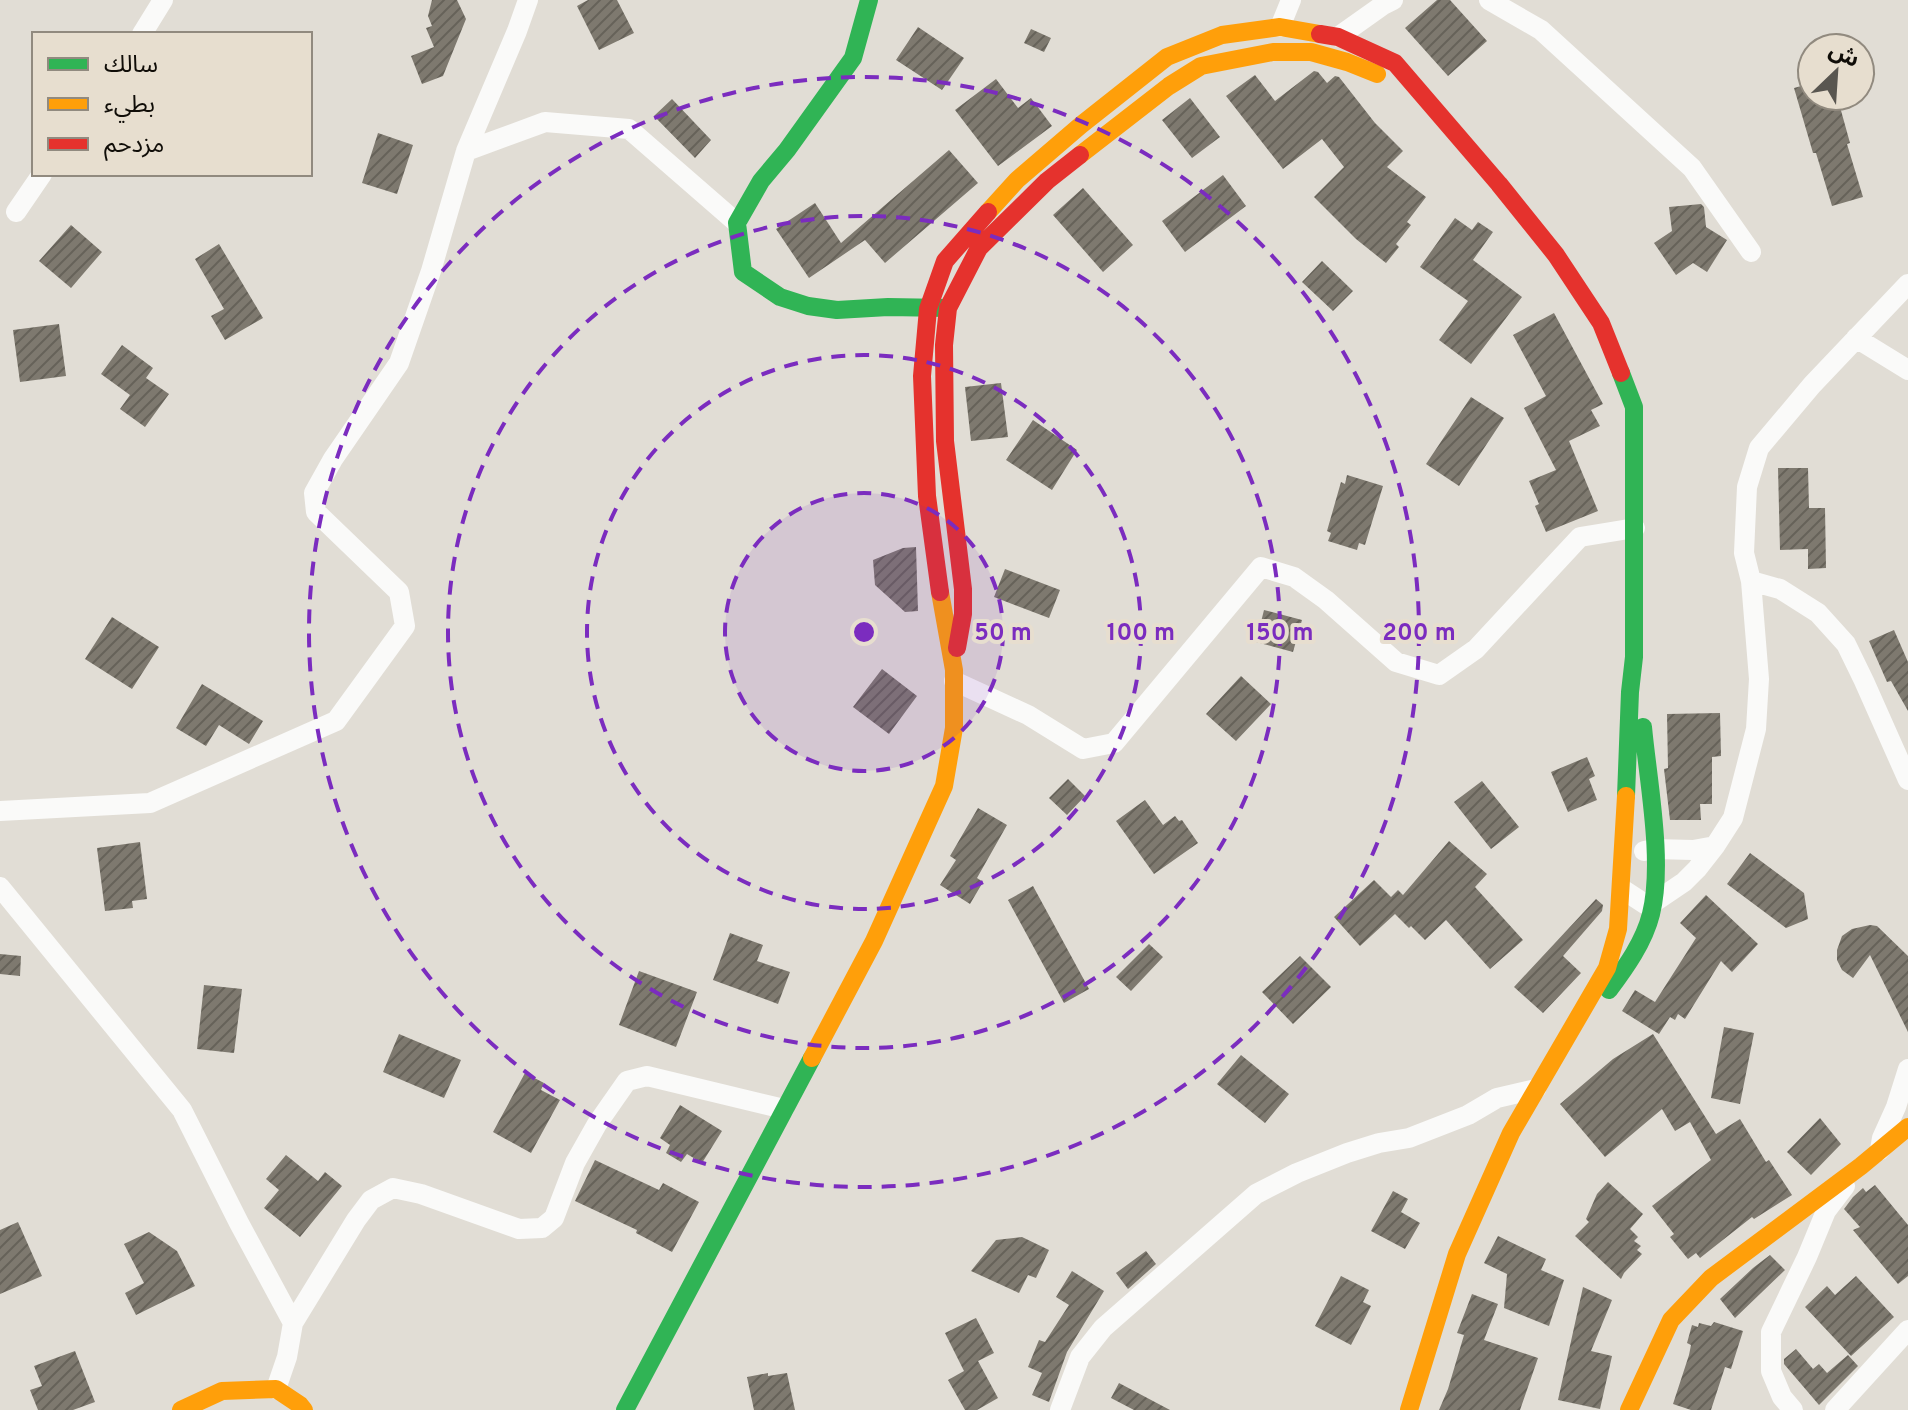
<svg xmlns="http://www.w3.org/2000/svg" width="1908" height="1410" font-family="Overpass,'Noto Sans Arabic',sans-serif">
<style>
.building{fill:url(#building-hatch)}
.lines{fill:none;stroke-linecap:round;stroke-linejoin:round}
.street{stroke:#fafaf9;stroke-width:20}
.fast{stroke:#30b455;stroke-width:18}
.slow{stroke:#ff9f0a;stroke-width:18}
.jam{stroke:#e5322d;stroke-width:18}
.ring{fill:none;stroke:#7b2cbf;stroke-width:4;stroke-dasharray:14 10}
.centre{fill:#7b2cbf;stroke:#e7decf;stroke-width:4}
.ring-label{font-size:24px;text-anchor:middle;font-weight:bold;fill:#7b2cbf;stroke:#e7decf;stroke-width:8;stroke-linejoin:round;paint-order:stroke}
</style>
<defs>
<pattern id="building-hatch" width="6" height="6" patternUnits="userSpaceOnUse" patternTransform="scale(2)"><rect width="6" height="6" fill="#7e796f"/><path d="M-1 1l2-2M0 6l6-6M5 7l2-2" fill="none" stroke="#666259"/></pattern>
</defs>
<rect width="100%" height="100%" fill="#e1ddd5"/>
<path class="building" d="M432,0h25l9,19 -23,57 -21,8 -11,-28 23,-9 -8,-19 6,-2 -4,-10z
M588,0h29l17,33 -35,17 -22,-44z
M1437,0h13l37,41 -39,35 -43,-48z
M918,27l46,31 -22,32 -46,-30z
M1031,29l20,9 -7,14 -20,-9z
M1314,71l4,1 9,11 8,-7 4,1 36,46 28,28 -16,16 39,30 -19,25 4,3 -15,19 3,3 -13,16 -30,-24 -42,-42 30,-30 -22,-28 -39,30 -57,-73 29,-21 20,26z
M996,79l22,29 13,-10 21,28 -54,40 -43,-56z
M1812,83v13h25l13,47 -3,1 16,53 -31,9 -16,-53h-3l-19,-65z
M1190,98l30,39 -28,21 -30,-38z
M672,99l39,41 -16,18 -41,-42z
M378,133l35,12 -16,49 -35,-11z
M949,150l29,33 -93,80 -20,-23 -56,38 -33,-49 39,-26 26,40z
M1223,175l23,31 -61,46 -23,-31z
M1083,188l50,57 -30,27 -50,-57z
M1701,204l3,3 2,20 21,13 -20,32 -14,-9 -17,12 -22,-32 18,-12 -3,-24z
M1455,218l17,12 6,-8 15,10 -20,28 49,37 -51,67 -32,-24 29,-39 -48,-34z
M71,225l31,27 -31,36 -32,-27z
M219,244l44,74 -38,22 -14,-24 13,-7 -29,-50z
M1322,261l31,30 -20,20 -31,-29z
M1554,313l49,91 -12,6 9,16 -31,15 29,70 -52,21 -11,-26 4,-2 -10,-23 27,-11 -32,-62 22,-12 -33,-61z
M59,324l7,52 -46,6 -7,-52z
M122,345l31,23 -7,10 23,16 -24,33 -25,-18 10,-14 -29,-21z
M1001,383l7,54 -37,4 -6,-54z
M1471,397l33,21 -45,68 -33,-22z
M1033,420l44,30 -25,40 -46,-30z
M1778,468h30l1,40h16l1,60 -18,1v-20l-28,1z
M1347,475l36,11 -18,59 -6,-2 -2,7 -29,-9 3,-8 -4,-2 14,-49 4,2z
M916,547l2,64 -13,1 -30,-27 -2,-25 30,-12z
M1005,569l55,21 -11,28 -55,-21z
M1264,610l38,10 -9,32 -37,-10z
M112,617l47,30 -27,42 -47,-30z
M1894,630l14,32v49l-17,-30 -4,1 -18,-41z
M882,669l35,27 -28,38 -36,-27z
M1241,676l30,28 -35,37 -30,-27z
M202,684l61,37 -14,23 -30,-19 -13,21 -30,-18z
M1720,713l1,43 -9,1v47h-12l1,16h-31l-6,-51 4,-1 -1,-54z
M1587,757l8,19 -6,3 8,21 -29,12 -17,-40z
M1068,779l17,17 -18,19 -18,-17z
M1482,781l37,46 -28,22 -37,-47z
M1145,800l18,25 12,-9 4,5 3,-1 16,23 -44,31 -38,-53z
M978,808l29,17 -30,53 6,4 -13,22 -30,-19 16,-25 -6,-4z
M1449,841l38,33 -12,13 48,53 -33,29 -44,-49 -21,20 -14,-14 -2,2 -14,-14 -35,32 -26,-29 40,-37 17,17 7,-7 5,5z
M140,842l7,57 -15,2 1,7 -28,3 -8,-63z
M1750,853l54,40 4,26 -22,9 -59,-44z
M1033,886l56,103 -25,14 -56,-103z
M1706,895l52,49 -26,28 -11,-11 -36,58 -7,-5 -3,6 -5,-3 -11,17 -37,-23 13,-21 20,12 41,-64 -16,-15z
M1596,899l7,6 -1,6 -39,45 18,17 -38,40 -29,-26z
M1870,925l7,1 31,30v76l-38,-77 -17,23 -11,-8 -5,-10v-10l5,-14 10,-7z
M730,933l33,12 -6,16 33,11 -12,32 -65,-24z
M1149,944l14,13 -32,34 -15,-14z
M0,954l21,2 -1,20 -20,-2z
M1300,956l31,31 -38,37 -31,-32z
M639,971l58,21 -21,55 -57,-22z
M204,985l38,4 -8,64 -37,-4z
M1724,1027l30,6 -14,71 -29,-6z
M399,1034l62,26 -17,38 -61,-26z
M1653,1034l63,100 24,-15 26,43 3,-2 23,35 -38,24 -2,-2 -52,41 -4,-5 -8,6 -18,-22 4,-3 -22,-28 59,-46 -21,-38 -15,9 -13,-22 -57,48 -45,-53 53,-45z
M1241,1055l48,39 -24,29 -48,-39z
M525,1073l19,10 -3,7 19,10 -29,53 -38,-21z
M680,1105l42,26 -20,32 -15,-9 -6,8 -15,-9 4,-8 -10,-7z
M1820,1118l21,26 -30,31 -24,-23z
M286,1155l32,26 7,-9 17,14 -42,51 -36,-29 15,-18 -13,-11z
M595,1160l64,30 4,-7 36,19 -27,50 -36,-19 1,-3 -62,-29z
M1608,1182l35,32 -13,15 8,8 -4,4 7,5 -4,4 5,4 -18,19 -3,6 -46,-43 14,-14 -3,-3 11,-25z
M1875,1185l33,40v51l-10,8 -45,-54 7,-3 -16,-18 9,-12 10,-9 3,4z
M1393,1191l15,8 -7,13 19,11 -15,26 -34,-18z
M18,1222l24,54 -42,18v-64z
M149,1232l28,19 18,35 -59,29 -11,-22 19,-10 -20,-39z
M1498,1236l48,23 -5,11 23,10 -15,46 -45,-18 3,-34 -23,-11z
M1022,1237l27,13 -13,28 -8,-3 -9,18 -48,-22 25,-31z
M1146,1251l10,13 -28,25 -12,-16z
M1770,1255l15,15 -50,48 -15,-19 33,-31z
M1072,1271l32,20 -37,61 -18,50 -17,-7 10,-22 -14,-6 11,-27 6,2 24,-37 -13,-8z
M1341,1276l28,14 -6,12 8,4 -20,39 -36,-19z
M1856,1276l38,41 -43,39 -46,-49 22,-21 8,9z
M1583,1287l29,13 -21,51 21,5 -12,53 -42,-9z
M1472,1294l26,10 -14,36 54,18 -18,52h-81l9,-21 16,-54 -7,-2z
M976,1318l18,35 -16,8 20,37 -21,12h-12l-17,-30 16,-9 -19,-38z
M1714,1322l29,9 -12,38 -6,-2 -14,43h-20l-18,-6 16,-49 2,-10 -4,-2 5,-18 6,2 1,-4 12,3z
M1796,1349l17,20 6,-5 8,9 21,-18 10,11 -39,39 -35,-41v-5z
M75,1351l20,51 -22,8h-35l-8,-20 12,-4 -8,-20z
M768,1373v3l19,-3 8,37h-41l-7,-33z
M1119,1383l51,27h-36l-23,-12z"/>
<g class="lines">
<path class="street" d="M528,0l-11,31 -51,120 79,-29 84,7 108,94
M1489,0l52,30 151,138 59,84
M1280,27l11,-27
M142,34l21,-34
M1338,37l45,-32 10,-5
M16,212l26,-38
M1856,338l52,32
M1751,581l29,8 38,24 28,31 18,37 44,99
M954,681l74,34 55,34 31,-6 147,-176 33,10 32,23 70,62 43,13 37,-26 104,-112 55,-9
M0,811l150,-8 186,-82 69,-95 -6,-34 -83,-80 -2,-19 19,-34 66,-96 32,-92 35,-120
M1644,851l10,-2 39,1 22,-4
M0,887l182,223 57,113 54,100 -6,34 -11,32
M1622,889l23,15 8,-1 31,-21 13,-13 18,-23 18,-28 23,-89 3,-50 -8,-98 -7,-28 3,-66 12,-39 53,-63 96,-101
M1880,1150l2,-12 14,-31 12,-38
M293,1323l63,-103 15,-20 22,-12 28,6 98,35 23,-1 12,-10 21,-55 22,-39 30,-43 20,-5 137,33
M1060,1410l20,-53 23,-29 153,-134 41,-21 50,-20 32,-10 30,-5 59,-23 29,-17 39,-9
M1793,1410l-11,-13 -11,-26v-39l36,-75 19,-46 19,-25
M1835,1410l73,-80"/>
<path class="fast" d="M869,0l-16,58 -66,92 -26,31 -24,42 6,49 37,25 28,9 29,4 51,-3 59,1
M1621,373l13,34v250l-4,35 -4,104
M1609,990c17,-23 35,-48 42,-76 13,-52 -3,-133 -8,-187
M625,1410l187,-352"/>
<path class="slow" d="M1080,155l89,-69 32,-20 72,-14h38l36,10 30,12
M988,212l29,-32 64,-55 86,-68 55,-22 58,-8 40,7
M812,1058l62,-117 70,-155 10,-58v-58l-14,-78
M181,1410l41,-19 54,-2 24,16 4,5
M1409,1410l48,-156 54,-121 96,-165 11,-39 8,-133
M1629,1410l42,-90 40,-42 150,-112 47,-39"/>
<path class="jam" d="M1320,34l18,3 57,26 104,121 57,71 45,68 20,50
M940,592l-13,-96 -5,-120 6,-67 17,-48 43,-49
M957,648l6,-34v-25l-18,-148 -1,-96 4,-37 31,-60 68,-67 33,-26"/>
</g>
<circle cx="864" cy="632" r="139" fill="#7b2cbf" fill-opacity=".12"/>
<g class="ring">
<circle cx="864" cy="632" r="139"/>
<circle cx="864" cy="632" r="277"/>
<circle cx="864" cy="632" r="416"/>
<circle cx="864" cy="632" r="555"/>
</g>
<circle cx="864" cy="632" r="12" class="centre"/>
<g class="ring-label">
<text x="1003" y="640">50 m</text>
<text x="1141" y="640">100 m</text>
<text x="1280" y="640">150 m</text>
<text x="1419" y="640">200 m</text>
</g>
<rect x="32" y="32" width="280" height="144" fill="#e7decf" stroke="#918a7f" stroke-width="2"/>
<rect x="48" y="58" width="40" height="12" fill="#30b455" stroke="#918a7f" stroke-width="2"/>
<text x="104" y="72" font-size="24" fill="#100d08">سالك</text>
<rect x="48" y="98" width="40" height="12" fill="#ff9f0a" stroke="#918a7f" stroke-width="2"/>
<text x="104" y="112" font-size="24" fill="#100d08">بطيء</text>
<rect x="48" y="138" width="40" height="12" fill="#e5322d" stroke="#918a7f" stroke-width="2"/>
<text x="104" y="152" font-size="24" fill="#100d08">مزدحم</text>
<g transform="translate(1836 72) rotate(25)"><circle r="38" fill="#e7decf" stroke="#918a7f" stroke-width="2"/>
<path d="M0-6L14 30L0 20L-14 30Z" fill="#595650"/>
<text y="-12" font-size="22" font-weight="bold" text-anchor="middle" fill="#100d08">ش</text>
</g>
</svg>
